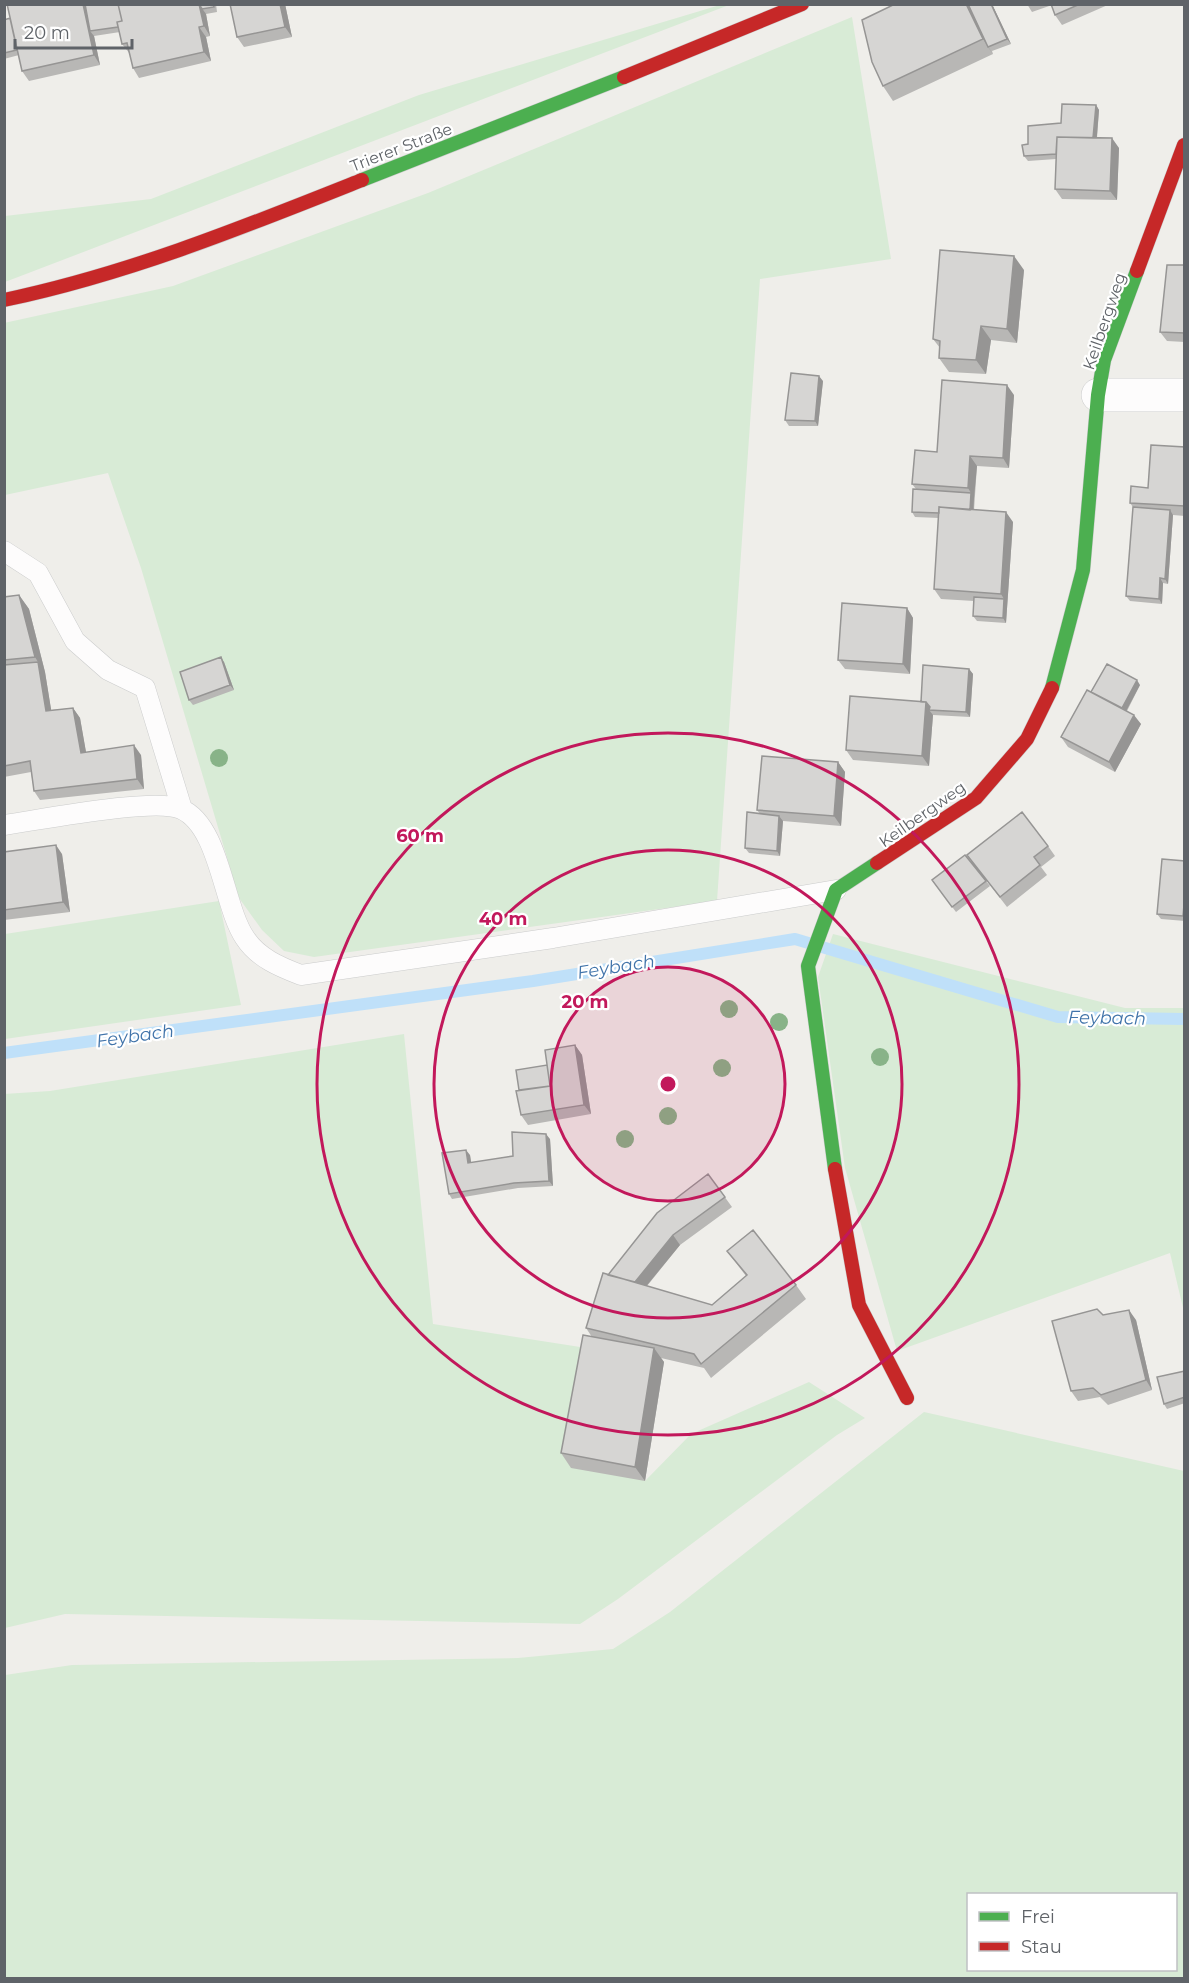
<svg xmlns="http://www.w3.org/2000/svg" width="1189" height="1983" font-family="Montserrat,sans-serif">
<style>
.green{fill:#d8ebd6;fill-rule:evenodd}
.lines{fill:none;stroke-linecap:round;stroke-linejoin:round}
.stream{stroke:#bfe0f9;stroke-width:12}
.lane-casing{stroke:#cbcccc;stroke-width:21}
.street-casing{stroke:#cbcccc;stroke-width:34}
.fast-casing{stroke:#cacacb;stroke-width:15}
.jam-casing{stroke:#cacacb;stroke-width:15}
.lane{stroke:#fdfcfc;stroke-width:20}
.street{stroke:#fdfcfc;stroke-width:33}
.fast{stroke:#4caf50;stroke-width:14}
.jam{stroke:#c62828;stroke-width:14}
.tree{fill:#88b388}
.wall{fill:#b8b7b5}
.shaded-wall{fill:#969594}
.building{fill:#d6d5d3;stroke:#969594;stroke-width:1.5}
.ring{fill:none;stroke:#c2185b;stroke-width:3}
.labels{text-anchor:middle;stroke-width:4.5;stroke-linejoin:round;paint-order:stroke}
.street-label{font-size:16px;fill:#5f6368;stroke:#fff}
.water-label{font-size:18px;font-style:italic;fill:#4174aa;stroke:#fff}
.centre{fill:#c2185b;stroke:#fff;stroke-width:3}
.ring-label{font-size:18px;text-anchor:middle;font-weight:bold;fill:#c2185b;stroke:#fff;stroke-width:4.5;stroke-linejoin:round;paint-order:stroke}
</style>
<rect width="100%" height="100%" fill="#efeeea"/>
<path class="green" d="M720,5h9l-724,277v-66l146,-17 268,-104z
M852,17l39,242 -131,20 -43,622 -403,56 -30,-6 -22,-21 -23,-32 -98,-330 -33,-95 -103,22 -1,-172 169,-37 255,-93z
M219,901l22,104 -236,34v-105z
M833,934l292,74h59v304l-14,-59 -273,98 -52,-183 -27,-191z
M404,1034l29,290 160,25 52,132 46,-47 118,-52 56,36 -28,17 -219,164 -38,25 -515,-10 -60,14 -1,-534 46,-3z
M924,1412l260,59v507h-1179v-303l67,-10 446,-7 95,-9 57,-37zM968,1894h208v76h-208z"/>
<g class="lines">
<path class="stream" d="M4,1053l529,-72 262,-42 263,78 126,2"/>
<defs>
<path id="lane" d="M4,551l34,22 37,68 33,29 37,18 37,121
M4,825c35,-5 151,-28 177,-16 39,17 42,97 64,129 13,20 35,29 56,37l252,-37 283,-48"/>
<path id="street" d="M1098,395h86"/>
<path id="fast" d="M362,180l262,-103
M1052,688l31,-118 15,-175 6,-35 33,-89
M835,1169l-27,-203 28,-76 41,-27"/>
<path id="jam" d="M624,77l178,-73
M1137,271l47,-126
M4,300c124,-26 240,-73 358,-120
M877,863l99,-65 51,-59 25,-51
M835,1169l24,136 48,93"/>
</defs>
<use href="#lane" class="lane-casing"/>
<use href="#street" class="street-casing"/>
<use href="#fast" class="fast-casing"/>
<use href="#jam" class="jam-casing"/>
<use href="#lane" class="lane"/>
<use href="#street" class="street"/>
<use href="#fast" class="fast"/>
<use href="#jam" class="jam"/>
</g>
<g class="tree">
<circle cx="219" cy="758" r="9"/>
<circle cx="729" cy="1009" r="9"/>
<circle cx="779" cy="1022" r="9"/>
<circle cx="880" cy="1057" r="9"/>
<circle cx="722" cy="1068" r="9"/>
<circle cx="668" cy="1116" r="9"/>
<circle cx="625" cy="1139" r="9"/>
</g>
<path class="wall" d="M216,4l1,8 -11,2 4,22 -4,1 5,24 -72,17 -6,-10 -3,-14 -8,-10 -2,-12 -26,4 6,29 -71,16 -7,-10 -3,-16 -15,4v-39z
M230,4h55l7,33 -48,10 -7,-10z
M992,4l19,40 -19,7 1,3 -100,47 -10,-15z
M1027,4h83l-48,21 -7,-10 -3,-10 -20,7z
M1096,105l3,5 -2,28 22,10 -2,52 -55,-1 -7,-10 1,-30 -28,2 -4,-5 4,-12 33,-21z
M1185,265v77l-18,-1 -7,-9z
M1024,270l-7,73 -26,-3 -5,34 -37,-2 -10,-14 1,-10 -7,-9z
M823,381l-5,45h-29l-4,-6z
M1014,395l-5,73 -32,-2 -3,44 39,12 -7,101 -29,-2 -4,-5 1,-15 -33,-2 -7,-10 5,-71 -24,-1 -3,-5 4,-23 -4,-5 25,-32z
M1185,447v69l-12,-1 -5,69 -5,-1 -1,21 -32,-3 -4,-5 7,-89 -3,-4 18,-15z
M19,595l10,14 16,63 6,38 22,-2 7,10 6,35 55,2 3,34 -104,11 -6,-9 -3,-19 -27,5v-180z
M907,608l6,10 -3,56 -65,-5 -7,-9z
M224,662l10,28 -41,15 -4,-5z
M969,669l4,5 -3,43 -37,-2 -4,51 -76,-6 -7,-10z
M1140,685l-13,26 14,13 -26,48 -47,-25 -7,-10 30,-45z
M838,762l7,10 -4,54 -58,-5 -3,35 -31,-3 -4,-5 15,-34 -3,-4z
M1048,846l7,10 -14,11 6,8 -40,32 -40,-52z
M4,852l58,2 8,58 -66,8z
M1185,861v60l-24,-2 -4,-5z
M932,880l54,1 4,5 -34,26z
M575,1045l7,10 9,59 -63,11 -7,-10 26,-50z
M550,1139l3,47 -35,2 -66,11 -3,-5 21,-39 1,8 42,-7z
M708,1174l24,33 -52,38 -33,41 65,19 34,-29 -19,-25 69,34 10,14 -95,79 -7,-10 -43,-10 3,4 -19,119 -74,-13 -10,-15 31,-116 -6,-9 22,-53z
M1103,1315l33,5 16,70 -44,15 -8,-8 -22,4 -7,-10z
M1185,1371v32l-18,6 -3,-5z"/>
<path class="shaded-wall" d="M83,4h5l2,27 4,5 6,29 -6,-10z
M199,4l7,10 4,22 -6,-10z
M280,4h5l7,33 -7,-10z
M966,4h3l19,43 5,7 -10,-15z
M991,4h1l19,40 -4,-5z
M199,27l7,10 5,24 -7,-9z
M1096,105l3,5 -3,37 -3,-5z
M1112,138l7,10 -2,52 -7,-9z
M1014,256l10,14 -7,73 -10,-14z
M981,326l10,14 -5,34 -10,-14z
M819,376l4,5 -5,45 -3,-5z
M1007,385l7,10 -5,73 -6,-10z
M970,456l7,10 -3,32 -6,-10z
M971,493l3,5 -1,21 -4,-5z
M1170,510l3,5 -5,69 -3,-5z
M1006,512l7,10 -7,101 -3,-5 1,-19 -3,-5z
M1160,578l3,5 -1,21 -3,-5z
M19,595l10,14 16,63 8,49 -7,-10 -8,-49 -3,-5z
M907,608l6,10 -3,56 -7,-10z
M221,657l3,5 10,28 -4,-5z
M969,669l4,5 -3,43 -4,-5z
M1137,680l3,5 -16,30 -3,-5z
M926,702l6,8h-3l4,5 -4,51 -7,-10z
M73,708l7,10 8,45 -7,-10z
M1134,715l7,9 -26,48 -6,-10z
M134,745l7,10 3,34 -7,-10z
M838,762l7,10 -4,54 -7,-10z
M779,816l4,5 -3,35 -3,-5z
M56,845l6,9 8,58 -7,-10z
M1185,894v25l-2,-3z
M575,1045l7,10 9,59 -7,-9z
M546,1134l4,5 3,47 -4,-5z
M466,1150l4,5 2,13 -4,-5z
M673,1235l7,10 -41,50 -7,-10z
M1129,1310l7,10 16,70 -6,-10z
M654,1348l10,14 -19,119 -10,-14z"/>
<path class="building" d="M7,4h76l11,51 -72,16z
M85,4h33l4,17 -5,1 1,5 -28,4z
M118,4h81l5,22 -5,1 5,25 -71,16 -6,-25 -5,1 -5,-22 5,-1z
M199,4h14l1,3 -12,2z
M230,4h50l5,23 -48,10z
M895,4h71l17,35 -100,47 -11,-24 -10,-42z
M968,4h23l16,35 -19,8z
M1051,4h29l-25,11z
M10,18l7,32 -13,3v-33z
M1062,104l34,1 -3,33 -36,-1 -1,17 -32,2 -2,-11 6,-1v-18l33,-3z
M1057,137l55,1 -2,53 -55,-2z
M940,250l74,6 -7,73 -26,-3 -5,34 -37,-2 1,-17 -7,-2z
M1167,265h18v68l-25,-1z
M791,373l28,3 -4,45 -30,-1z
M942,380l65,5 -4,73 -33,-2 -2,32 -56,-4 3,-34 22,2z
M1151,445l34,2v59l-55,-3 1,-17 17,2z
M913,489l58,4 -1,17 -31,-3v6l-27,-1z
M939,507l67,5 -5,82 -67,-5z
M1133,507l37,3 -5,69 -5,-1 -1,21 -33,-3z
M19,595l16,62 -31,3v-63z
M974,597l30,2 -1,19 -30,-2z
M842,603l65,5 -4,56 -65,-4z
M221,657l9,28 -41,15 -9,-28z
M38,662l8,49 27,-3 8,45 53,-8 3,34 -103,12 -4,-30 -26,5v-101z
M1107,664l30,16 -15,28 -31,-16z
M923,665l46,4 -3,43 -37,-2 1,-3 -4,-5h-5z
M1087,690l47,25 -25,47 -48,-25z
M850,696l76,6 -4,54 -76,-6z
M762,756l76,6 -4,54 -77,-6z
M747,812l32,4 -2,35 -32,-3z
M1022,812l26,34 -14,11 6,8 -40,32 -33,-42z
M56,845l7,57 -59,8v-58z
M965,855l21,26 -34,26 -20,-27z
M1162,859l23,2v33l-2,22 -26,-2z
M575,1045l9,60 -63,10 -5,-24 34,-5 -5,-36z
M547,1065l3,21 -31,4 -3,-20z
M512,1132l34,2 3,47 -35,2 -65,11 -7,-41 24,-3 2,13 45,-7z
M708,1174l17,23 -52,38 -38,47 -27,-7 49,-62z
M753,1230l43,55 -95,79 -7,-10 -108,-26 17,-55 109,32 35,-30 -20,-24z
M1097,1309l6,6 26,-5 17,70 -45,15 -8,-7 -22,3 -19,-70z
M583,1335l71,13 -19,119 -74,-14z
M1185,1371v26l-21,7 -7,-27z"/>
<circle cx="668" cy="1084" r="117" fill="#c2185b" fill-opacity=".12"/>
<g class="ring">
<circle cx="668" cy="1084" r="117"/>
<circle cx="668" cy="1084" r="234"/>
<circle cx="668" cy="1084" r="351"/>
</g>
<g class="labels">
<g class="street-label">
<text transform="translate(401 147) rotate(-21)" y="6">Trierer Straße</text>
<text transform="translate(1104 321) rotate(-71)" y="6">Keilbergweg</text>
<text transform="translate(922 814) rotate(-35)" y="6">Keilbergweg</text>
</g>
<g class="water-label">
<text transform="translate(616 967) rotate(-9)" y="6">Feybach</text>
<text transform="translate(1107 1018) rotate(1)" y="6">Feybach</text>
<text transform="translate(135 1036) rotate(-8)" y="6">Feybach</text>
</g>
</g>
<circle cx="668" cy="1084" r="9" class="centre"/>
<g class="ring-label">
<text x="420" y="842">60 m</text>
<text x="503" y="925">40 m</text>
<text x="585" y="1008">20 m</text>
</g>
<rect width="1189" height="1983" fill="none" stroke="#5f6368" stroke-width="12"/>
<rect x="967" y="1893" width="210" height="78" fill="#ffffff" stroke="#bfc1c3" stroke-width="1.5"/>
<rect x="979" y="1912" width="30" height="9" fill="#4caf50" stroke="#bfc1c3" stroke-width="1.5"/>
<text x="1021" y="1923" font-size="18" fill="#5f6368">Frei</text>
<rect x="979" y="1942" width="30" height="9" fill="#c62828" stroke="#bfc1c3" stroke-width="1.5"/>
<text x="1021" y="1953" font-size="18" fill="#5f6368">Stau</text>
<path d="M15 39v9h117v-9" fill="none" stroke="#5f6368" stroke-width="3"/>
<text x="24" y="39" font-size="18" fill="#5f6368" stroke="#ffffff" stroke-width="4.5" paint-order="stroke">20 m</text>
</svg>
